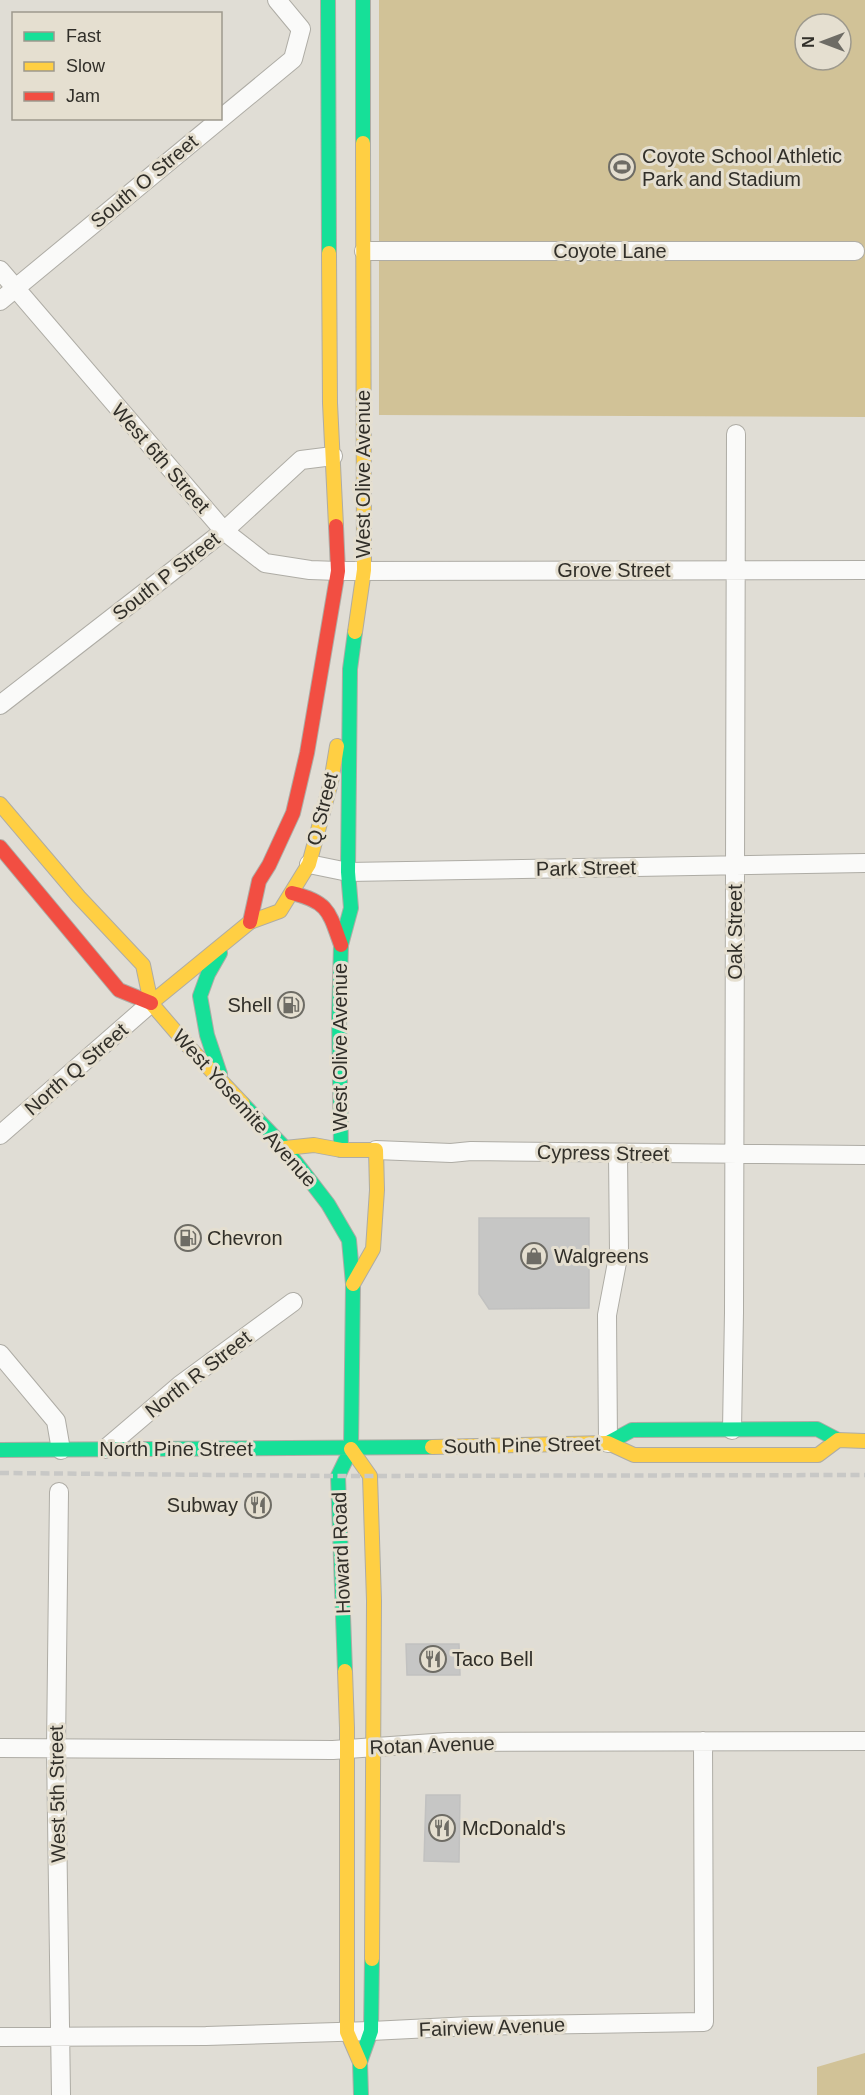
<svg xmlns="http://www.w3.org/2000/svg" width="865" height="2095" font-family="Helvetica,sans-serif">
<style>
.green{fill:#d1c297;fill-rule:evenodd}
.building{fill:#c6c6c5;stroke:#c1c1c0;stroke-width:1.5}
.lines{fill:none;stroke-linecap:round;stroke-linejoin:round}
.street-casing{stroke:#aeaca5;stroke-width:20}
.fast-casing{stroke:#aeaca5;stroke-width:16}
.slow-casing{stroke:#aeaca5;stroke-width:16}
.jam-casing{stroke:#aeaca5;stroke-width:16}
.street{stroke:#fafaf9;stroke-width:18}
.fast{stroke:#16e098;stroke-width:14}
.slow{stroke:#ffcf43;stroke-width:14}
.jam{stroke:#f24e42;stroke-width:14}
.rail{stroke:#c8c8c6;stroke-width:4.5;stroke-dasharray:9 4.5;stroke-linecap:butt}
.labels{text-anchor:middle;stroke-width:6;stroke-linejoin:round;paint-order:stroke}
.poi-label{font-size:20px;fill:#312f29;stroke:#e5dfd0;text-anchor:start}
.street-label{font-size:20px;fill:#312f29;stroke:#e5dfd0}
</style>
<rect width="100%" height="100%" fill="#e0ddd5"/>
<path class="green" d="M379,0h486v417l-486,-2zM805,24h36v36h-36z
M865,2053v42h-48v-28z"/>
<path class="building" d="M479,1218h110v90l-100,1 -10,-15z
M406,1644h53l1,31h-53z
M426,1795h34l-1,67 -35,-1z"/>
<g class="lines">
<defs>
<path id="street" d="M364,251h491
M0,270l224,261 41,32 45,7 28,1 527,-1
M0,301l293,-242 8,-30 -24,-29
M0,705l224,-174 77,-71 32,-4
M309,864l39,8 517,-9
M0,1135l151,-132
M376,1150l75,3 20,-2 394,4
M0,1354l56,67 5,29
M732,1430l2,-118 2,-878
M608,1443l-1,-128 12,-63 -1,-99
M105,1449l75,-64 113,-83
M59,1492l-3,257 5,346
M0,1748l333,2 115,-8 417,-1
M0,2037l206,-1 165,-5 100,-5 233,-4 -1,-281"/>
<path id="fast" d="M328,0l1,253
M363,0v143
M220,953l-12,21 -8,22 7,39 13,39
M243,1104l42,44 43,56 21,36 4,44 -2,165 -13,27 7,195
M341,1150l-2,-132 2,-73 10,-37 -3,-36 2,-203 5,-37
M608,1443l24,-13 185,-1 21,11
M0,1450l432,-3
M361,2095l-1,-33 11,-31 1,-72"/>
<path id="slow" d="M329,253l1,150 6,123
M355,632l9,-62 -1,-427
M0,804l79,93 64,68 8,38 37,43 55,58
M151,1003l99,-81 30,-11 29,-47 22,-82 6,-36
M285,1148l29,-3 27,5h35l1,40 -4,59 -20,35
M432,1447l176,-4 26,12h184l20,-15 27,1
M351,1449l19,27 4,125 -2,358
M345,1671l2,57v304l13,30"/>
<path id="jam" d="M0,847l119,143 32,13
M292,893c37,9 37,19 49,52
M250,922l9,-41 10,-16 24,-52 14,-60 31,-182 -2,-45"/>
</defs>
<use href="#street" class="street-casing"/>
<use href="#fast" class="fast-casing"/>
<use href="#slow" class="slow-casing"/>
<use href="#jam" class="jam-casing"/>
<use href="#street" class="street"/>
<use href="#fast" class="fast"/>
<use href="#slow" class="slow"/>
<use href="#jam" class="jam"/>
<path class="rail" d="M0,1473l338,3 527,-1"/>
</g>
<defs>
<symbol id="stadium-ring" viewBox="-11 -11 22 22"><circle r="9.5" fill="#e5dfd0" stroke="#6e6c65" stroke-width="1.5"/><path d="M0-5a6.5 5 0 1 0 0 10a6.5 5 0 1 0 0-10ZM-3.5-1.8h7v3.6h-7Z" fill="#6e6c65"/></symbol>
<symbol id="fuel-ring" viewBox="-11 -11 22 22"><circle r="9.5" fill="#e5dfd0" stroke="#6e6c65" stroke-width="1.5"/><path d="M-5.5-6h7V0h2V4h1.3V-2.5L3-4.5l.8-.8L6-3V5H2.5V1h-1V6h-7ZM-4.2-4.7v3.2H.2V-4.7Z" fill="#6e6c65"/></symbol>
<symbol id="shop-ring" viewBox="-11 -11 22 22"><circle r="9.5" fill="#e5dfd0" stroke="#6e6c65" stroke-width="1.5"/><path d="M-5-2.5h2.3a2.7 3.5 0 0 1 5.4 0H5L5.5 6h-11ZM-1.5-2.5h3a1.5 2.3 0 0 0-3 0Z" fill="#6e6c65"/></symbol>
<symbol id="restaurant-ring" viewBox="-11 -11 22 22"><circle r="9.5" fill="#e5dfd0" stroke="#6e6c65" stroke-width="1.5"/><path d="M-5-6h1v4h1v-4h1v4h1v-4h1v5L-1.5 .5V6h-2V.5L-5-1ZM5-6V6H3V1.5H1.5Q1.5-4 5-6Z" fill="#6e6c65"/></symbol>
</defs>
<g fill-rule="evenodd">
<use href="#stadium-ring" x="607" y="152" width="30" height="30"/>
<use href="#fuel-ring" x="276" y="990" width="30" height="30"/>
<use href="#fuel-ring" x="173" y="1223" width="30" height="30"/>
<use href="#shop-ring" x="519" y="1241" width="30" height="30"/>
<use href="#restaurant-ring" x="243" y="1490" width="30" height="30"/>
<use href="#restaurant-ring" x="418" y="1644" width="30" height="30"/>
<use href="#restaurant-ring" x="427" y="1813" width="30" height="30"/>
</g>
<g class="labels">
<g class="poi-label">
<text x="642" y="163">Coyote School Athletic<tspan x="642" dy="23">Park and Stadium</tspan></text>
<text x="272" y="1012" text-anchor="end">Shell</text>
<text x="207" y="1245">Chevron</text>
<text x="554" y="1263">Walgreens</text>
<text x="238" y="1512" text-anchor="end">Subway</text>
<text x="452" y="1666">Taco Bell</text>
<text x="462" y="1835">McDonald's</text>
</g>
<g class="street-label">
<text transform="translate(144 181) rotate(-40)" y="7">South O Street</text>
<text x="610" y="258">Coyote Lane</text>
<text transform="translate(161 458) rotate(49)" y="7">West 6th Street</text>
<text transform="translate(363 474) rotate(-90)" y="7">West Olive Avenue</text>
<text x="614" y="577">Grove Street</text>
<text transform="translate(166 576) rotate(-38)" y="7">South P Street</text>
<text transform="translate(322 809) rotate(-76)" y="7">Q Street</text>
<text transform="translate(586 868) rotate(-1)" y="7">Park Street</text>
<text transform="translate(735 932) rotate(-90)" y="7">Oak Street</text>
<text transform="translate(340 1047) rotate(-90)" y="7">West Olive Avenue</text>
<text transform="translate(76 1069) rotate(-41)" y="7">North Q Street</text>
<text transform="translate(245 1108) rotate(48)" y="7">West Yosemite Avenue</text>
<text transform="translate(603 1153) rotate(1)" y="7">Cypress Street</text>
<text transform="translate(198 1374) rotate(-38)" y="7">North R Street</text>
<text transform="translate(522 1445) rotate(-1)" y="7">South Pine Street</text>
<text x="176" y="1456">North Pine Street</text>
<text transform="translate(341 1553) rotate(-92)" y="7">Howard Road</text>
<text transform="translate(432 1745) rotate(-2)" y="7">Rotan Avenue</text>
<text transform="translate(57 1794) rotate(-91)" y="7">West 5th Street</text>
<text transform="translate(492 2027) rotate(-2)" y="7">Fairview Avenue</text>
</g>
</g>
<rect x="12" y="12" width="210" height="108" fill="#e5dfd0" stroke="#9d998d" stroke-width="1.5"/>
<rect x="24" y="32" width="30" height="9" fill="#16e098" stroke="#9d998d" stroke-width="1.5"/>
<text x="66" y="42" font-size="18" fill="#312f29">Fast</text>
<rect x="24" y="62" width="30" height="9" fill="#ffcf43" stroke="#9d998d" stroke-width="1.5"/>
<text x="66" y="72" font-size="18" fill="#312f29">Slow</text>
<rect x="24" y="92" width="30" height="9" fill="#f24e42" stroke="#9d998d" stroke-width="1.5"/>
<text x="66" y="102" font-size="18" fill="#312f29">Jam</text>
<g transform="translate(823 42) rotate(270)"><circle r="28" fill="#e5dfd0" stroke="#9d998d" stroke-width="1.5"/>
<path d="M0-4.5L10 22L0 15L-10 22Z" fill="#6e6c65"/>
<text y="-9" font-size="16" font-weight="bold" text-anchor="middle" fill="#312f29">N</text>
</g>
</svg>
